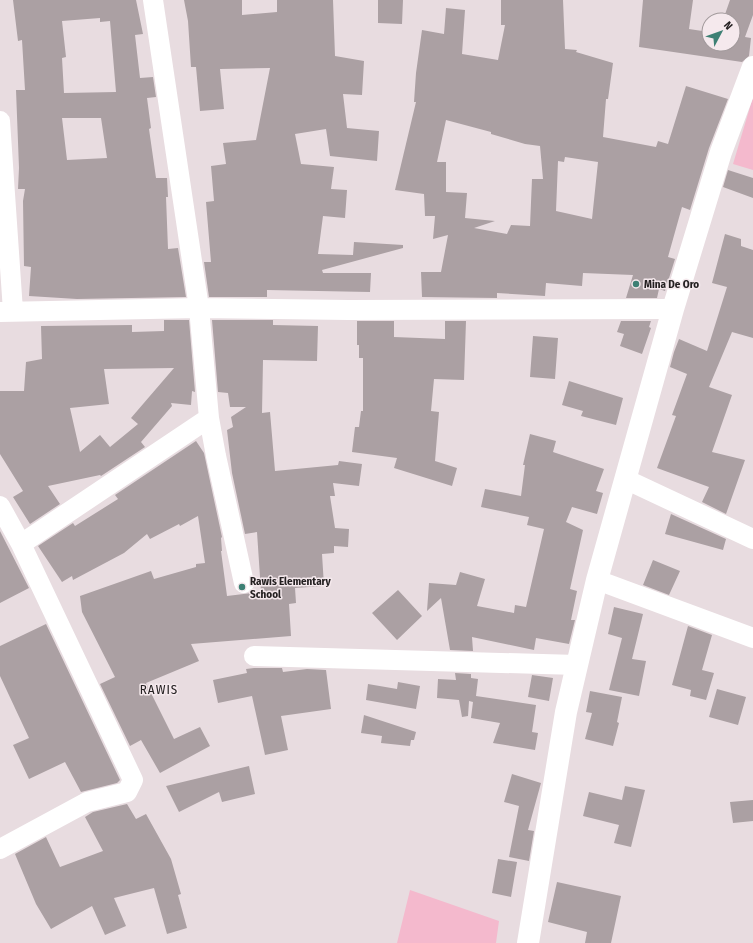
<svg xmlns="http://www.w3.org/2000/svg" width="753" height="943" font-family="'Fira Sans Condensed',sans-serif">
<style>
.green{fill:#f4b9cd}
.building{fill:#aba0a3;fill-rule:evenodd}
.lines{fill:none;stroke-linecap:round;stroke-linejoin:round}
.street{stroke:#fff;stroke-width:20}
.secondary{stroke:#fff;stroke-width:22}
.poi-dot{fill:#3d8074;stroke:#f5e9ed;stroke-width:1.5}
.labels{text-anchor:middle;stroke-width:3;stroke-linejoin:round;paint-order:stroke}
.poi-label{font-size:11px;font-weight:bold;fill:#242021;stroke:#f5e9ed;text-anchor:start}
.quarter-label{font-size:13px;letter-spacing:1px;fill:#242021;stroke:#f5e9ed}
</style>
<rect width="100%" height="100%" fill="#e8dce0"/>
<path class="green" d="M753,97v73l-20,-6z
M410,890l89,31 -3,22h-99z"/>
<path class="building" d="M13,0h123l7,34 -8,1 5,43 13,-1 3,20 -9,1 4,30 -2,1 7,49h11l1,19h-2l2,52 10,-1 8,49 -109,2 -48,-3 2,-29 -7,-1 -1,-65 2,-12h-7l1,-21 -3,-78h9l-3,-50 -4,1zM100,18v4l10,-1 6,71 -52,1 -2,-35 4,-1 -4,-36zM62,118h39l6,40 -40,2z
M184,0h58v15l35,-3v-12h56l2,56 29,5 -2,34 -19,-1 4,34 32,3 -2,30 -47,-5 -4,-27 -31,5 6,30 33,3 -3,22 16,1 -2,28 -22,-2 -5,38 35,1 1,-13 49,3v3l-81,22 1,3h48l-1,19 -103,-2v7h-58l-5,-35h7l-5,-60 8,-1 -3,-35 15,-2 -3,-21 33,-3 14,-72 -50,1 4,40 -24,2 -4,-44h-5l-3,-46z
M378,0h25l-1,24 -24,-1z
M501,0h62l2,49 12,1 -1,2 37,11 -5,36h-2l-3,38 53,10 2,-6 10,3 18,-58 42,13 -19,49 -19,62 -8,-3 -14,50 7,2 -10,32 -6,-2 -2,9h-31l7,-23 -50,-2 -1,13 -36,-3 -1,13 -48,-3v5l-75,-1 -1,-25h20l7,-37 -15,4 2,-23h-10l-1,-22 -29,-4 21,-88h-2l2,-29 6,-43 22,4 2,-26 19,2 -3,44 36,6 7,-35h-4zM446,120l45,12v2l34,10 15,2 3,33h-11l-2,47 -19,-1 -4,9 -33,-6 21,-7 -30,-3 2,-25 -21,-1v-30h-9zM565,157l33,5 -6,57 -36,-8 2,-50 6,1z
M643,0h50l-4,29 20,3v12h24v-24h-10l7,-20h23v15l-8,22 6,1 -2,18 -7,6 -103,-15z
M728,170l25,8v20l-30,-11z
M725,234l16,5v7l12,4v88l-21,-6 -23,55 23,8 -20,57 33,8 -19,54 -24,-12 7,-15 -52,-19 19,-52 -4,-1 15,-41 -17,-7 4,-15 5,-13 28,12 20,-64 -15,-4z
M164,320h25l6,72 -3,-1 -1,14 -20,-2 1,3 -31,36 4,5 -44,29 -1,-1 -52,11 12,18 -30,20 -17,-27 10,-6 -23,-37v-63h24l2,-29 16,-3 -1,-33 91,-1v7l32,-1zM174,368l-43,50 7,6 -28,23 -10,-12 -20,17 -10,-44 39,-4 -5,-35z
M212,320h61v5l45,1 -1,35 -54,-1 -1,53 8,-1 5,59 63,-6 1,-4 23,3 -3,22 -26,-3 2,13h-5l5,32 14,1 -1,18 -14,-1v7l-12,1 2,32 -29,2 1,15 -7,1 2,32 -100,8 8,17 -53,22 28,56 26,-12 10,19 -50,27 -19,-33 -11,6 -30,-62 15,-7 -33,-65 -2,-16 71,-25 3,8 42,-12v-3l9,-1 -7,-47 -18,10 -1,-2 -29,15 -3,-5 -23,19 -51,27 -1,-4 -10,6 -24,-36 35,-23 2,3 43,-27 -3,-4 81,-54 8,12 18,84 -1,1 1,13h-1l6,45 34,-4 -4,-60 -12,2 -13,-61 -5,-43 6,-3 -2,-10 15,-10h-16l-2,-14 -10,-1z
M357,321h37v16l51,2v-18h21l-2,59 -30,-1 -3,32 8,1 -4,49 22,7 -5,18 -58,-18 3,-10 -45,-6 3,-25h4l2,-16h2v-53h-4v-13h-2z
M621,321h30l-2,6 2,1 -9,26 -22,-8 4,-12 -7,-2z
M533,336l25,2 -3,41 -25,-2z
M569,381l54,17 -7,27 -35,-9 2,-5 -21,-6z
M530,434l26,7 -3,11 51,17 -8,22 7,2 -6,21 -25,-7 -6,15 17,8 -13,59 7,2 -6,29h4l-6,24 -33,-6 -2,12 -62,-13 1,14 -23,-1 -9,-52 -14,13 2,-28 27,2 4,-13 25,7 -8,27 37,7 1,-8 11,2 18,-78 -17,-4 2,-8 -48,-10 4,-18 36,7 4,-31h-2z
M671,514l55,25 -3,11 -58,-16z
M0,531l29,57 -29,15z
M653,560l27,11 -11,24 -26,-10z
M398,590l24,26 -25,24 -25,-27z
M614,607l29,7 -11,45 14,2 -7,35 -30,-6 13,-52 -14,-4z
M46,624l74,156 -3,3 -36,9 -16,-30 -36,17 -16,-34 16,-7 -29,-62v-30z
M688,626l24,9 -10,35 12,3 -8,27 -16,-4 1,-6 -19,-5z
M254,668h28l1,4 24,-3 19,1 5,39 -50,7 7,34 -23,5 -13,-59 -34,7 -5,-23 34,-7 -1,-4z
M455,673l16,1v4l7,1 -2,17 60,9 -4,27 6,1 -3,17 -42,-7 7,-20 -29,-5 2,-16 -4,-1 -1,15 -6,1 -3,-17 -22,-2 1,-19 18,1z
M532,675l21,3 -4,23 -21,-4z
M398,682l22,4 -4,23 -50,-9 2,-16 29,5z
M717,689l29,8 -8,28 -29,-8z
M590,691l32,6 -5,25 2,1 -6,23 -28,-7 7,-26 -6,-1z
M364,715l52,17 -2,8h-3l-1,6 -29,-3 1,-7 -21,-3z
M249,766l6,28 -33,8 -3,-10 -40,20 -13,-26z
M512,774l29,9 -13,47 6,1 -5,30 -20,-4 10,-51 -15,-4z
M625,786l20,4 -14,57 -17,-4 5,-18 -36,-9 6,-24 33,8z
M753,800v21l-20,2 -3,-21z
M127,804l9,15 10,-5 25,45 10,35 -3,1 9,33 -20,6 -13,-46 -40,10 12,28 -21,9 -13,-29 -41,23 -15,-25 -21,-50 31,-17 14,30 43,-16 -18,-34 8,-5z
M498,859l19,3 -6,35 -19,-4z
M557,882l64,14 -10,47h-26l2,-11 -39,-10z"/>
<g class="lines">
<path class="street" d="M0,121l13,190
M0,312l199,-4 150,2 324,-1
M209,418l7,38 28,127
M625,479l128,60
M0,506l21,38 112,236 -6,12 -40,10 -87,47
M21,544l188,-126 -10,-110 -46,-308
M597,580l156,58
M254,656l323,9"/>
<path class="secondary" d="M528,943l38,-231 31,-132 76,-271 48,-157 32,-85"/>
</g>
<g class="poi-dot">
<circle cx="636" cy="284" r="4"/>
<circle cx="242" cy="587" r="4"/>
</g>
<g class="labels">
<g class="poi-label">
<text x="644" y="288">Mina De Oro</text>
<text x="250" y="585">Rawis Elementary<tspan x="250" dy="13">School</tspan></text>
</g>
<g class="quarter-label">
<text x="159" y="694">RAWIS</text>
</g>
</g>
<g transform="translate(721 32) rotate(49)"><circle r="19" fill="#f5e9ed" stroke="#a1999b"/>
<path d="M0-3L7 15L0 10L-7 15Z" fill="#3d8074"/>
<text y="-6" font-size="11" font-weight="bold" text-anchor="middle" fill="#242021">N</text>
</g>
</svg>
